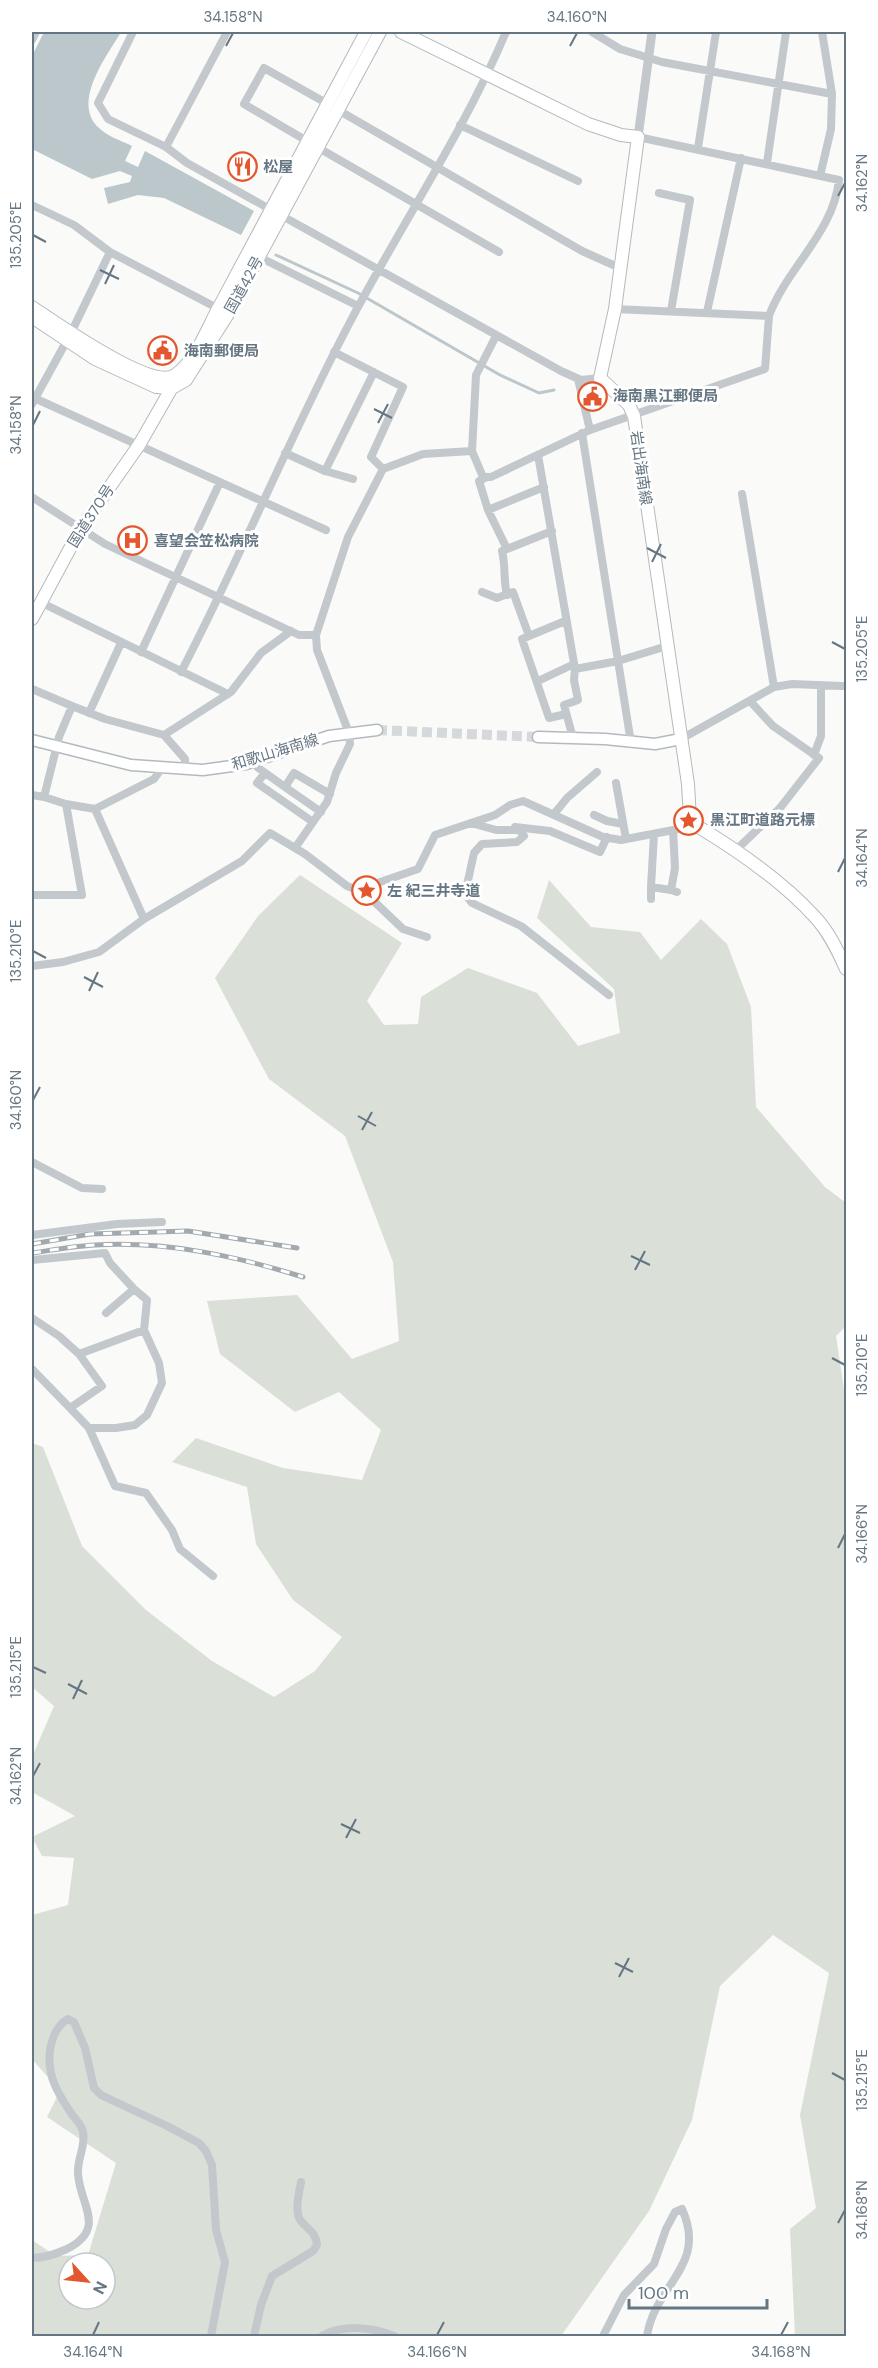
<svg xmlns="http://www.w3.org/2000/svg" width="878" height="2368" font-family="'DM Sans','Noto Sans JP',sans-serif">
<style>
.green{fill:#dadfd7;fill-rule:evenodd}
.water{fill:#bbc7cb}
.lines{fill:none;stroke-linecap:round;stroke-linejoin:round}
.stream{stroke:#bbc7cb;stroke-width:3}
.secondary-tunnel{stroke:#d5d9db;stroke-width:10;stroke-dasharray:10 5;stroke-linecap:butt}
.secondary-casing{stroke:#b3babf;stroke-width:13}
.primary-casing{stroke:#b5babe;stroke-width:14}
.trunk-casing{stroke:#b4b9bd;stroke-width:14}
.minor{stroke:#c3c8cc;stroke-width:8}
.tertiary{stroke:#c3c8cc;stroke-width:9}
.secondary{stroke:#fff;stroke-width:10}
.primary{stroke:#fff;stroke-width:12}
.trunk{stroke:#fff;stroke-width:12}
.rail-casing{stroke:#a2aab0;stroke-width:5}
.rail{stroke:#fff;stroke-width:3;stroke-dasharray:9;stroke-linecap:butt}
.ticks{fill:none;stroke:#657683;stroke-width:2}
.labels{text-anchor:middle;stroke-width:6;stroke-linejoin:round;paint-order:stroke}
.poi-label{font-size:15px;font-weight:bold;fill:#657683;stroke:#fff;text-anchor:start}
.street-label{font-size:15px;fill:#657683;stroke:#fff}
.neatline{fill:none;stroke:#657683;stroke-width:2}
.ticks-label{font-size:15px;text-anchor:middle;fill:#657683}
</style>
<rect width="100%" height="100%" fill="#fafaf8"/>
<path class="green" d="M300,875l102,68 -35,58 17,24 34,-1 3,-27 47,-29 69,25 41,53 42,-13 -6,-44 -77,-71 12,-38 42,47 49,5 21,28 40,-41 26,25 24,63 5,100 69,80 21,16v123l-10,10 10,67v933h-51l-5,-107 26,-21 -16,-93 29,-142 -56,-38 -53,51 -28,134 -43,91 -88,125h-529v-96l24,16 32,-1 28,-92 -69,-46 13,-26 -28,-32v-144l36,-10 6,-47 -32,-2 -10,-19 43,-21 -43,-24v-35l22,-51 -22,-19v-244l11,4 39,99 64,64 66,51 62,36 41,-26 27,-34 -49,-37 -37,-56 -9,-57 -75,-25 24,-24 87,30 79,12 19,-50 -42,-38 -44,20 -75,-58 -13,-53 90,-6 55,64 47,-18 -6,-79 -48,-126 -76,-57 -54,-101 43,-62zM69,2263h36v36h-36z"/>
<path class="water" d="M44,32h77c-14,24 -50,70 -22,96 8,8 23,13 33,18l-7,15 13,6 7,-16 109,60 -13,24 -77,-37 -26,-3 -30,9 -4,-16 26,-6 2,-6 -12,-5 -28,8 -60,-30v-93z"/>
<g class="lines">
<path class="stream" d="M276,255l82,38 142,82 39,18 15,-3"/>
<path class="secondary-tunnel" d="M377,730l161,7"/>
<defs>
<path id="secondary" d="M538,737l67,2 50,5 26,-5
M32,740l99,25 72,5 43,-6 83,-28 48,-6"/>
<path id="primary" d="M401,32l187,92 33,11 17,2 -23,172 -15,69 29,27 5,11 54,368 2,35 7,7c40,24 87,57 118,91 14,15 23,34 31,52"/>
<path id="trunk" d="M32,307c23,15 119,84 143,68 20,-13 32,-46 43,-66l148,-277
M32,317l63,42 61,28 16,1 14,-8 42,-66 152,-282
M32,619l49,-91 58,-83 35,-61"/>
</defs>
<use href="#secondary" class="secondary-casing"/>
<use href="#primary" class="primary-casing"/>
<use href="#trunk" class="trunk-casing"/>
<path class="minor" d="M133,32l-35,71 10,16 58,28 21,16 374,208 20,9 19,-2
M592,32l28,17 42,13 170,32
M32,40l4,-8
M338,110l244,141 38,17
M460,125l118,56
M307,141l-63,-37 20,-36 64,36
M166,147l61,-115
M317,147l182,105
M698,148l18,-116
M767,163l19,-131
M820,176l11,-47 1,-35 -10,-62
M659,193l31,7 -19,111
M32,205l42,20 36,27 111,58
M257,256l101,50
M615,309l154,7c17,-47 65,-84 70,-136l-201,-43
M707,312l34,-154
M496,336l-20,39 -4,76 11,26h8l99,-47 175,-61 4,-53
M334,352l69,35 -32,70 12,12
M578,379l12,51
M32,397l294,133
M32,404l39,-71 39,-81
M582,433l49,310
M285,453l40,18 49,-99
M538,455l37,214 -1,11 4,20 -14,5 9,33
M325,471l28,8
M487,477l-8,4 9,29 19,39
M742,494l32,193
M32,497l73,47 194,91h17l32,-98 35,-68 40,-15 49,-3
M488,510l56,-23
M482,592l15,6 13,-5
M513,592l16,44 -7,3 27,79 17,-4
M507,595c-4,-16 -1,-28 -5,-44l50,-20
M40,602l188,92
M529,636l36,-15
M141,652l79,-170
M575,669l43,-8 49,-15
M181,672c60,-115 108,-234 168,-348 51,-98 114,-190 157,-292
M538,681l36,-17
M32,689l40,17
M89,713l32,-70
M681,739l93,-52 18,-3 50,2
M814,755l7,-19v-51
M255,760l2,7 28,20 9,-14 36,21
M185,770v-11l-21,-24 67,-43 30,-39 30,-22
M265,773l-8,10 56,39
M616,783l10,56
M285,787l36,25
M32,795l12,2 15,-60 13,-31 33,13 59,16
M66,804l29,5 59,-30 8,-11
M95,809l49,110
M554,814l13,-16 30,-26
M594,815l13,6 16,3
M471,823l25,7h23l5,6 -7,6 -35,2 -8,9 -9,41 7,9 49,23 88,69
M515,827l35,4 50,21 7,-15
M673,830l2,38 -4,22 6,2
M654,834l-3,53 20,3
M295,848l32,-46 9,-29 14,-29 -1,-11 -32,-83 -1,-15
M736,850l44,-42 39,-50 -46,-32 -23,-25
M361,889l42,40 24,8
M32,895h50l-16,-91 -22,-7
M651,899v-12
M32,966l31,-4 36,-10 45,-33 98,-58 28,-28 35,21 42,32 10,4 61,-21 17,-34 60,-20 15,-10 13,-4 80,36 18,3 68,-13 4,-4
M32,1162l50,26 20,1
M32,1235l85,-11 45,-2
M32,1260l73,-7 5,10 24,26
M32,1318l27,18 20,18 65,-24
M32,1369l38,39 32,-22 -23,-32
M70,1408l19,20 26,58 31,7 26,37 8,19 33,27
M89,1428h27l19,-3 12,-10 15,-32 -3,-20 -15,-33 3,-30 -13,-11 -28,24
M32,2258c11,0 24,-4 35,-9 41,-21 12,-45 11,-76 -1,-14 8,-27 5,-41 -1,-7 -8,-13 -12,-19 -14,-21 -24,-37 -21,-63 2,-12 7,-25 18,-31l6,3 11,26 9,40 7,7 66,31 32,17 7,8 6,14 4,65 9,32 -14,74
M254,2336l7,-31 11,-29 41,-25 4,-6c-1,-13 -9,-15 -16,-24 -7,-9 -2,-28 0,-39
M322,2336c21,-12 51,-9 72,0
M603,2336l21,-41 30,-31 12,-35 9,-17 7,-3c26,57 -27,75 -35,127"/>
<path class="tertiary" d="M638,137l14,-105"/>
<use href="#secondary" class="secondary"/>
<use href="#primary" class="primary"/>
<use href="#trunk" class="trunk"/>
<defs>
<path id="rail" d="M32,1244l58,-10 98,-3 109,17
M32,1253c21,-3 42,-7 63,-8 72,-4 141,11 208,32"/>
</defs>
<use href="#rail" class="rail-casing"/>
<use href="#rail" class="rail"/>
</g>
<path class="ticks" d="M226,46l7,-13M570,46l7,-13M838,196l7,-13M33,235l13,7M100,270l19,9M105,284l9,-19M374,409l18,9M378,423l10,-19M33,425l7,-14M647,548l19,10M652,562l9,-18M832,642l13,7M838,872l7,-14M33,951l13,7M84,977l19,10M89,991l9,-19M33,1100l7,-13M358,1116l18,10M362,1130l10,-18M631,1256l19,9M635,1270l10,-19M832,1358l13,7M838,1548l7,-14M33,1667l13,6M68,1684l19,10M73,1699l9,-19M33,1776l7,-13M341,1824l19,9M346,1838l10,-19M615,1963l18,9M619,1977l10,-19M832,2073l13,7M838,2223l7,-13M93,2335l6,-13M437,2335l7,-13M781,2335l7,-13"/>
<defs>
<symbol id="restaurant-ring" viewBox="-11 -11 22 22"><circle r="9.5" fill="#fff" stroke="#e4572e" stroke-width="1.5"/><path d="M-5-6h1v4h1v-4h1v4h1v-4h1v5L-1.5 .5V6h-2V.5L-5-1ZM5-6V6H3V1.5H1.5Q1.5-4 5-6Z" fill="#e4572e"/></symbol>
<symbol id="civic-ring" viewBox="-11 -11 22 22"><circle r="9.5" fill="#fff" stroke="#e4572e" stroke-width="1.5"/><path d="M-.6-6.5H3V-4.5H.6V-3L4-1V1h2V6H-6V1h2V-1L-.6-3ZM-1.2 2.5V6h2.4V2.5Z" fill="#e4572e"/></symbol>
<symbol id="hospital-ring" viewBox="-11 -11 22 22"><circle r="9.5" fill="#fff" stroke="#e4572e" stroke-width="1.5"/><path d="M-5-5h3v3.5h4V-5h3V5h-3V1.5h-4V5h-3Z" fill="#e4572e"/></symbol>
<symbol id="sight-ring" viewBox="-11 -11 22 22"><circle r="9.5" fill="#fff" stroke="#e4572e" stroke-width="1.5"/><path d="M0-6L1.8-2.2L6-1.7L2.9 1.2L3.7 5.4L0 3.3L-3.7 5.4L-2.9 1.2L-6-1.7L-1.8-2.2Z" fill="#e4572e"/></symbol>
</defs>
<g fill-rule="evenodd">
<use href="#restaurant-ring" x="226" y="150" width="33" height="33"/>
<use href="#civic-ring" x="146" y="334" width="33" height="33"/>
<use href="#civic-ring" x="576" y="380" width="33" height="33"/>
<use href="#hospital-ring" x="116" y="524" width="33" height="33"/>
<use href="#sight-ring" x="672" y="804" width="33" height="33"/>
<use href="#sight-ring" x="350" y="874" width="33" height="33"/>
</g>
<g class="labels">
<g class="poi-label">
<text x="263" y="172">松屋</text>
<text x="184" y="356">海南郵便局</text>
<text x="613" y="401">海南黒江郵便局</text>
<text x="154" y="546">喜望会笠松病院</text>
<text x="710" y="825">黒江町道路元標</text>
<text x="387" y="896">左 紀三井寺道</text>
</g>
<g class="street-label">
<text transform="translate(244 285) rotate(-61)" y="5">国道42号</text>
<text transform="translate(641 468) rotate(82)" y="5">岩出海南線</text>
<text transform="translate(91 516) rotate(-57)" y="5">国道370号</text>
<text transform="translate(275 752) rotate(-17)" y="5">和歌山海南線</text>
</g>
</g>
<rect width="878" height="2368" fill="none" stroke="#ffffff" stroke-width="66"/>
<g transform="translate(87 2281) rotate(117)"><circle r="28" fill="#ffffff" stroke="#c1c8cd" stroke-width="1.5"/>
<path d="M0-4.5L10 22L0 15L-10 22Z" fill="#e4572e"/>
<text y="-9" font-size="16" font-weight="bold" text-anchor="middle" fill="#657683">N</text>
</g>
<path d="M629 2299v9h138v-9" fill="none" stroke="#657683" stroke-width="3"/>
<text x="638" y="2299" font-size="18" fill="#657683" stroke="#ffffff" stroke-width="4.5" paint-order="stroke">100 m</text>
<rect x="33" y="33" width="812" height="2302" class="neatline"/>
<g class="ticks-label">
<text x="233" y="22">34.158°N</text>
<text x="577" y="22">34.160°N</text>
<text transform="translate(862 183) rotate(-90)" y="5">34.162°N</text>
<text transform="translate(16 235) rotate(-90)" y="5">135.205°E</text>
<text transform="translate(16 425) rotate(-90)" y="5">34.158°N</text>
<text transform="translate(862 649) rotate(-90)" y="5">135.205°E</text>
<text transform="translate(862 858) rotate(-90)" y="5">34.164°N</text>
<text transform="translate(16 951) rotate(-90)" y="5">135.210°E</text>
<text transform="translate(16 1100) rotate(-90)" y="5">34.160°N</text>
<text transform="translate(862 1365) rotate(-90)" y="5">135.210°E</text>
<text transform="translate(862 1534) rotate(-90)" y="5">34.166°N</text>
<text transform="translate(16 1667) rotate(-90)" y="5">135.215°E</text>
<text transform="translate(16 1776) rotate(-90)" y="5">34.162°N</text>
<text transform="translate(862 2080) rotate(-90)" y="5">135.215°E</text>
<text transform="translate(862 2210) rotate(-90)" y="5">34.168°N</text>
<text x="93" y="2357">34.164°N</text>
<text x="437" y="2357">34.166°N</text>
<text x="781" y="2357">34.168°N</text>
</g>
</svg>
